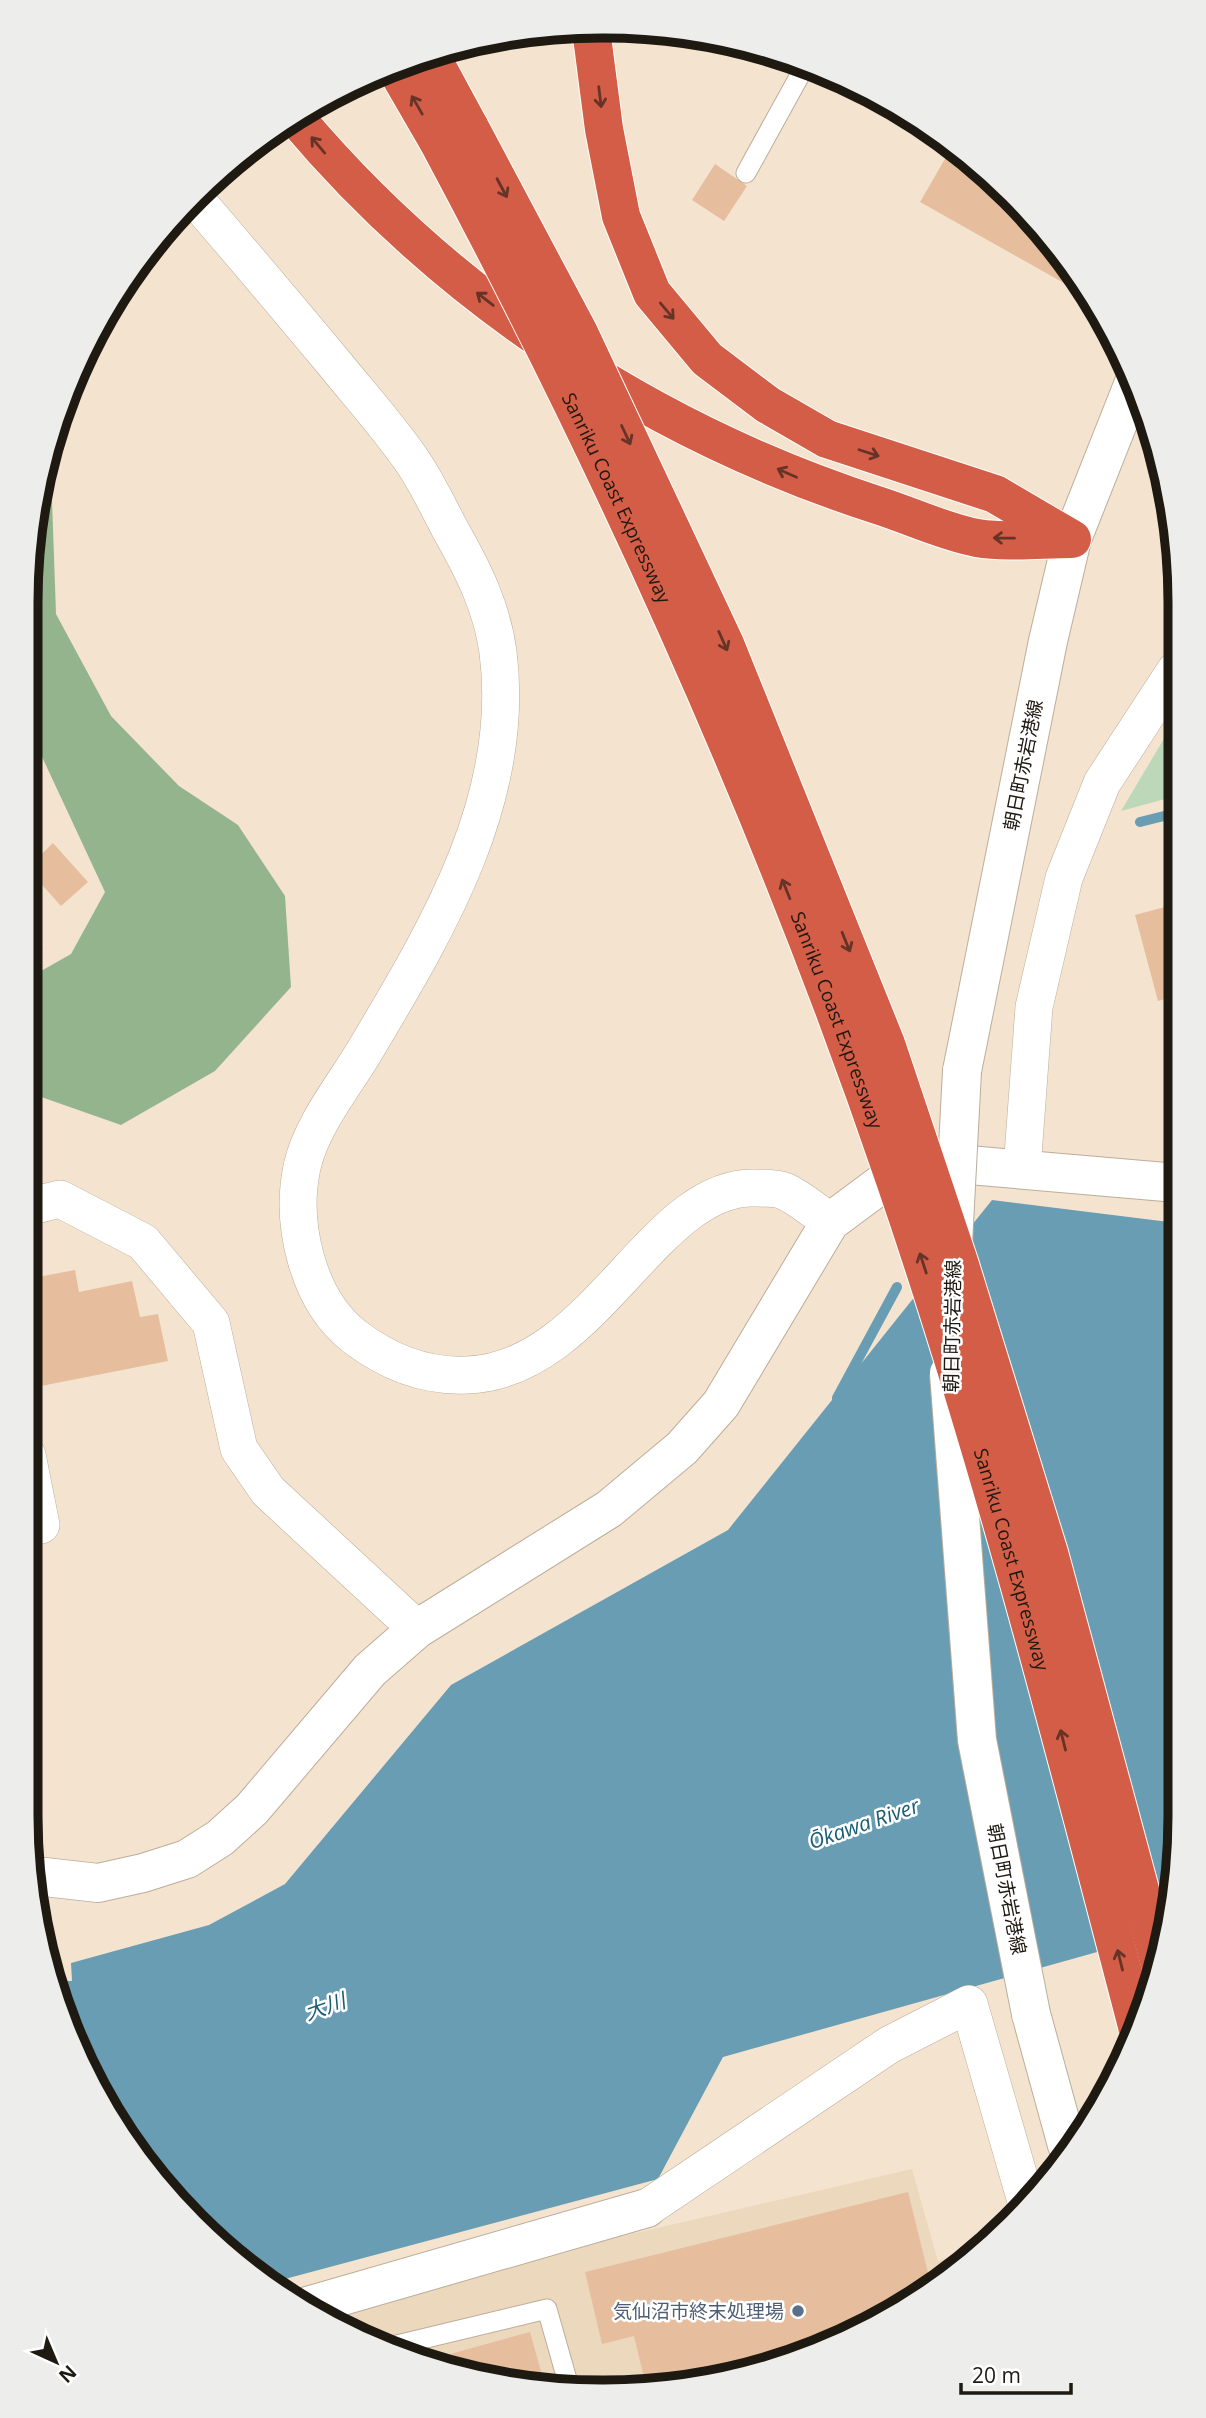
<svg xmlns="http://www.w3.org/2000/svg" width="1206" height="2418" font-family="'Open Sans','Noto Sans JP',sans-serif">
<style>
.built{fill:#ecd8bd}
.green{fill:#bdd8b9}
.forest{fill:#94b48e}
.water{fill:#699db3}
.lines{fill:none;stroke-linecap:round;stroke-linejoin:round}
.stream{stroke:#699db3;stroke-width:10}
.building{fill:#e6be9d}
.service-casing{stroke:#bcad9a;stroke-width:21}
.minor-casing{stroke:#bcad9a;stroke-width:38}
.tertiary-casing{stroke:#bcad9a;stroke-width:40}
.motorway-casing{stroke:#fff;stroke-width:40}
.service{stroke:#fff;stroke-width:19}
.minor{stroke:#fff;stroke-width:37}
.tertiary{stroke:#fff;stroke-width:38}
.motorway{stroke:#d35d47;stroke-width:38}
.tertiary-bridge-casing{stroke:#bcad9a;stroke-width:40;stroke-linecap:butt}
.motorway-bridge-casing{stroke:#fff;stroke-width:40;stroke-linecap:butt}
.tertiary-bridge{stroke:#fff;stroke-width:38}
.motorway-bridge{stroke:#d35d47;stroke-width:38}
.oneway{stroke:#663427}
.service-dot{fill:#5c6f8a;stroke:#fff;stroke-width:2.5}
.labels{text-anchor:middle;stroke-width:5;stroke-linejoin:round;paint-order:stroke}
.street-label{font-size:19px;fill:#1e1911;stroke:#fff}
.service-label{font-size:19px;fill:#4e5e75;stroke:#fff;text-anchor:end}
.water-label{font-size:21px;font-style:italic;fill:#1a5d75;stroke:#fff}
.rim{fill:none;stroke:#1e1911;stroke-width:9}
</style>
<rect width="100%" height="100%" fill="#f4e4cf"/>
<path class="built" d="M912,2169l26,92 34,-10 -114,81 -180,55 -188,-6 -161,-61 281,-81z"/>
<path class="green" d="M1175,720l1,76 -55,15z"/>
<path class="forest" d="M50,443l6,171 55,102 68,70 59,39 47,71 6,91 -76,84 -94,54 -94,-33v-113l44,-25 34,-62 -68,-146 -10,-13v-167z"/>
<path class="water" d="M992,1200l185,23 2,629 -14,81 -442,124 -65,122 -388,104 -48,-35 -76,-82 -89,-165 -3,-20h18l-1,-18 138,-38 76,-41 166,-199 277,-155z"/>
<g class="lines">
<path class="stream" d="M1140,822l36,-9
M837,1398l60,-111"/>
</g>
<path class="building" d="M953,145l108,107 24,43 -165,-93z
M715,164l32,22 -23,35 -32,-21z
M27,803l7,7 -7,7z
M53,843l35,39 -27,24 -34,-38z
M1176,904v92l-18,5 -23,-86z
M27,932l16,16 -16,16z
M75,1270l4,22 53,-11 8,36 18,-3 10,47 -137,27 -4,-23v-86z
M908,2192l22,89 -72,51 -180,55 -32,-1 -12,-50 -32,8 -17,-72z
M530,2332l14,50 -54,-1 -58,-22z"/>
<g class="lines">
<defs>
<path id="service" d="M746,173l59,-107
M397,2345l150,-36 21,74"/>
<path id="minor" d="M195,199c47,54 93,109 139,164 25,31 53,62 76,95 16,22 28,49 41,73 22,39 41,76 47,121 19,147 -62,279 -134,400 -21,35 -53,74 -62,115 -12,56 5,133 53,170 33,25 70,40 112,38 128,-4 187,-192 289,-187 9,0 20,0 28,3 16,7 32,21 46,31
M1022,1169l12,-162 30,-129 38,-95 73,-112
M27,1207l33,-8 83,43 68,81 28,126 29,42 149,138
M27,1455l14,70
M647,2208l242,-163 80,-41 57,197"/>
<path id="tertiary" d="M962,1071l86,-430 24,-102 63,-159
M36,1876l62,7 45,-10 44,-14 33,-21 32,-29 118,-139 47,-41 192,-120 73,-61 39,-44 109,-182 58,-43 20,-9 38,-7 231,20
M1031,2014l36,131
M304,2307l343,-99"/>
<path id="motorway" d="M591,29l13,100 17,87 31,77 55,66 61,46 59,34 168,55 75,44
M430,54l40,74
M395,67l44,76
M295,117c153,182 357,315 582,388 32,10 67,27 100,33 30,5 65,1 95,1"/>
</defs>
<use href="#service" class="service-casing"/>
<use href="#minor" class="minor-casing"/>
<use href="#tertiary" class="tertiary-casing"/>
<use href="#motorway" class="motorway-casing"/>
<use href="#service" class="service"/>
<use href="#minor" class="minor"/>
<use href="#tertiary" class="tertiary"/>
<use href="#motorway" class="motorway"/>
<defs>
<path id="tertiary-bridge" d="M953,1243l9,-172
M949,1373l28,367 54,274"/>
<g id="motorway-bridge">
<path d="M470,128l109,205 146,311 161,400 73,218 90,291 111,411"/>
<path id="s1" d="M439,143c178,333 334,679 456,1037 95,278 168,562 242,846"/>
</g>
</defs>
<use href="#tertiary-bridge" class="tertiary-bridge-casing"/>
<use href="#motorway-bridge" class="motorway-bridge-casing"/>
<use href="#tertiary-bridge" class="tertiary-bridge"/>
<use href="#motorway-bridge" class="motorway-bridge"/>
</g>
<defs><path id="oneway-shaft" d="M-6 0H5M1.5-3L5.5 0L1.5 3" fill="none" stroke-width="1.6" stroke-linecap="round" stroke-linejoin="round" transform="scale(1.75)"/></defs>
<g class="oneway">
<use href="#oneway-shaft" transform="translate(600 97) rotate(83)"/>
<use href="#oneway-shaft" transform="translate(417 105) rotate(-120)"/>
<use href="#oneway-shaft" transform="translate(318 145) rotate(-130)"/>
<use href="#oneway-shaft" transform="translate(502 188) rotate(62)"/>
<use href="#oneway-shaft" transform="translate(485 299) rotate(-142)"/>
<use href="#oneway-shaft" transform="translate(667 311) rotate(50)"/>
<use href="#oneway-shaft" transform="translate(626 435) rotate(65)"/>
<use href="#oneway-shaft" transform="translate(869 453) rotate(18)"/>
<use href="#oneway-shaft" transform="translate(787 473) rotate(-156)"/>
<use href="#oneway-shaft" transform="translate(1004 538) rotate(-179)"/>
<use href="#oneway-shaft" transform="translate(723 641) rotate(66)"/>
<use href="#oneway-shaft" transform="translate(786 889) rotate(-112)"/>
<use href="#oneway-shaft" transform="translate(846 942) rotate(68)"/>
<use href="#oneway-shaft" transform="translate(923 1263) rotate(-108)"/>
<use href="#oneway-shaft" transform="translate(1063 1740) rotate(-104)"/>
<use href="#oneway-shaft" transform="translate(1120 1960) rotate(-104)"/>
</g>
<circle class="service-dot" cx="798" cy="2311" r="7"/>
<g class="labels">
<g class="street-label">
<text dy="7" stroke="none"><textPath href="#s1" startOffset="397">Sanriku Coast Expressway</textPath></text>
<text transform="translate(1023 765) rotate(-79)" y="7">朝日町赤岩港線</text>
<text dy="7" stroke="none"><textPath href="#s1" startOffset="964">Sanriku Coast Expressway</textPath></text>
<text transform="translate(952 1326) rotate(-89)" y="7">朝日町赤岩港線</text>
<text dy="7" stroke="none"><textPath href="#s1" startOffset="1531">Sanriku Coast Expressway</textPath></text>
<text transform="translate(1007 1889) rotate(79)" y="7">朝日町赤岩港線</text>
</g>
<g class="service-label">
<text x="784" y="2318">気仙沼市終末処理場</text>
</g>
<g class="water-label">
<text transform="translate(864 1824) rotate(-19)" y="7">Ōkawa River</text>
<text transform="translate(325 2007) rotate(-19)" y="7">大川</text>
</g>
</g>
<path d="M0 0H1206V2418H0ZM602 38H604A564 564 0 0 1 1168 602V1816A564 564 0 0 1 604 2380H602A564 564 0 0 1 38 1816V602A564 564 0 0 1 602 38Z" fill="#ededec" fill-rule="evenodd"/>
<path class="rim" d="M602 38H604A564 564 0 0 1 1168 602V1816A564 564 0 0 1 604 2380H602A564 564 0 0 1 38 1816V602A564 564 0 0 1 602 38Z"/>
<g transform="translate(56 2362) rotate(136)" stroke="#ffffff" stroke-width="5" paint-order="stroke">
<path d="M0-5L12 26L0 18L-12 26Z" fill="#1e1911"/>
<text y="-10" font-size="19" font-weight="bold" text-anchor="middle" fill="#1e1911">N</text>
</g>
<path d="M961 2383v10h110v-10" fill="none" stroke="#1e1911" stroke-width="3.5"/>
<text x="972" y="2383" font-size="21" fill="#1e1911" stroke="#ffffff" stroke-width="5" paint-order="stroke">20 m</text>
</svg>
